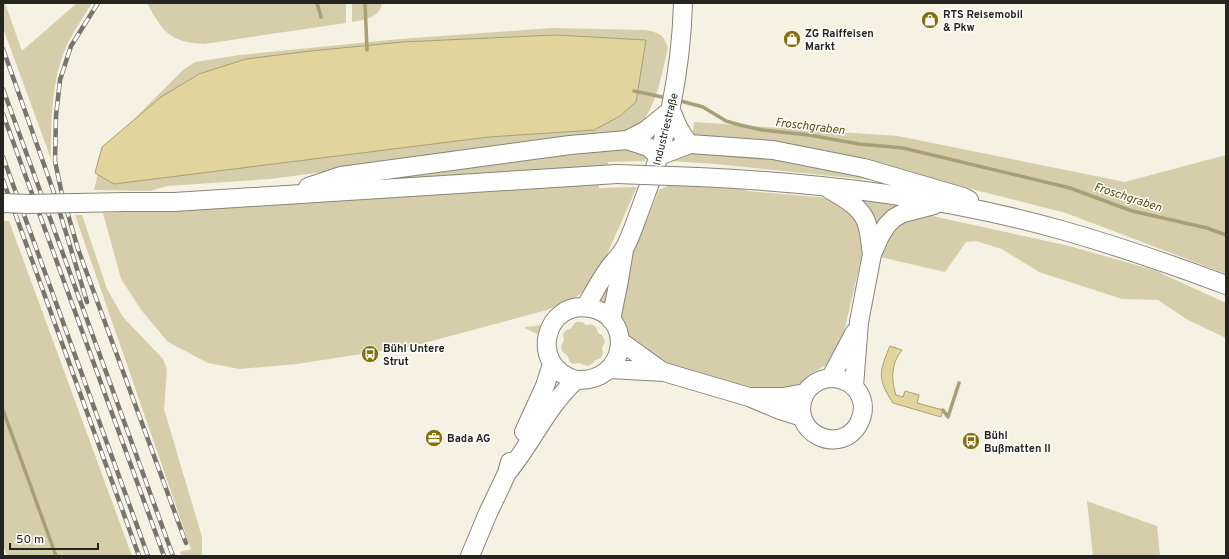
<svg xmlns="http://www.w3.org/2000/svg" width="1229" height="559" viewBox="0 0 1229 559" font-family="Overpass,sans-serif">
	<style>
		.green { fill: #d6cdab }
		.water { fill: #e1d49d; stroke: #a99f77 }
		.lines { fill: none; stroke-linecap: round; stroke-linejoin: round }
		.stream { stroke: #a99f77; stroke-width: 3.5 }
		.major-casing { stroke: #888578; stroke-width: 20 }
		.major { stroke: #fff; stroke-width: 18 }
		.rail-casing { stroke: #77756c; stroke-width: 4.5 }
		.rail { stroke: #fff; stroke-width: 3; stroke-dasharray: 9; stroke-linecap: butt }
		.major-bridge-casing { stroke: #888578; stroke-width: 20; stroke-linecap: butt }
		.major-bridge { stroke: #fff; stroke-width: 18 }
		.labels { text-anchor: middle; stroke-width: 3; stroke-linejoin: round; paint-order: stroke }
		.poi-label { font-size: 11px; font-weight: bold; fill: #25241e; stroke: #fff; text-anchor: start }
		.street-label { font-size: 11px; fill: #25241e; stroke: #fff }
		.water-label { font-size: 12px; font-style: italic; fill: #5a4c08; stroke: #fff }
	</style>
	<rect width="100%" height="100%" fill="#f5f2e3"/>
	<!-- green -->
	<path class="green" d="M 3,3 L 5,3 L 22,51 L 77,3 L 92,3 C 84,16 75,29 68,43 C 51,79 51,120 51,159 L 3,28 Z
		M 147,3 L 346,3 L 346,23 L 204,44 C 169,42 163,32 147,3 Z
		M 352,3 L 382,3 C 380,18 364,20 352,22 Z
		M 552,28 L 645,30 C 659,33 664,34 668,48 C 662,71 655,122 630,130 C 622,133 613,133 605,135 L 270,179 L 167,186 L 150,191 L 94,190 L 104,149 L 183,70 L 195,62 L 240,55 L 400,39 Z
		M 694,122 L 898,136 L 1125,182 L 1226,155 L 1226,274 L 1066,213 L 837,155 L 693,135 Z
		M 625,143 L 647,156 L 645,161 L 608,162 L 608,166 L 339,182 Z
		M 687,148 L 807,161 L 909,184 L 716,164 L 669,161 Z
		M 721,182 L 748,191 L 829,198 L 847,207 L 858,221 L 862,255 L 840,349 L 828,364 L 809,375 L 799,384 L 769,390 L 719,381 L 675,367 L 660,360 L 630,341 L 620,319 L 629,262 L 659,190 L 674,183 Z
		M 599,183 L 599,188 L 637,187 L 604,261 L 583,292 L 573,299 L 547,310 L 413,346 L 297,364 L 240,369 L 208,363 L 168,342 L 142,311 L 121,279 L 103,213 L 295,203 Z
		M 853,197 L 911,203 L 873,238 Z
		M 75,215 L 82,215 L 107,289 L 123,317 L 163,359 L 167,369 L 164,409 L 202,537 L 202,556 L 182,556 L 180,552 L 191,549 Z
		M 928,215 L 1069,246 L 1154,270 L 1226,303 L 1226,338 L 1186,319 L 1158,300 L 1122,299 L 1039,272 L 1002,249 L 976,241 L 966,242 L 945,272 L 880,257 C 885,240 892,225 909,218 C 914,215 922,215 928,215 Z
		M 3,221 L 9,221 L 132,556 L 7,556 L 3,545 Z
		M 612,275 L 609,307 L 597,302 Z
		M 576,322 L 582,322 L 586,325 C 593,323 597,326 598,333 L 602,335 L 605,341 L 602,348 C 604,354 602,360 595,360 C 591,367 587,367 580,363 L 573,364 L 570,362 L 567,355 C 561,352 559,347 564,341 L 563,335 L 565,331 L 571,328 Z
		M 543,325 L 539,335 L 525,328 L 526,327 Z
		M 1087,501 L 1157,526 L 1160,556 L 1093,556 Z"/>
	<!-- water -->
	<path class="water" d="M 556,35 L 646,40 L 636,102 L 620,116 L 594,130 L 489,137 L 114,184 L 95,173 L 102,147 L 161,97 L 199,74 L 246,59 L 311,51 L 402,42 Z
		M 890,346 L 902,350 C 891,364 891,379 896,395 L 903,397 L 905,391 L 919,395 L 917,403 L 943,410 L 941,417 L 893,403 C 877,379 879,372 890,346 Z"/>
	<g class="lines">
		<!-- stream -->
		<path class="stream" d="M 317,3 L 321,17
			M 365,3 L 367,50
			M 634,91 L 667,98
			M 677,100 L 703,107 L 726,121 L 740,125 L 762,130 L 809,135 L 859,144 L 903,148 L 1070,188 L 1132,211 L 1207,228 L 1226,235
			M 3,410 L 56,556
			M 943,410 L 948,417 L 959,383"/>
		<defs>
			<path id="major" d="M 671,110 C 676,123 680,134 690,144
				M 627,140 L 645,131 L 671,110
				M 659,156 L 690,144 L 773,150 L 864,168 L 963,197 L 969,200
				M 698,177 C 822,183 946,197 1065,231 C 1120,247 1173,265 1226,285
				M 308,187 L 341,176 L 570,145 L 627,140 L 648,147 L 659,156
				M 829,189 C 842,197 858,205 865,219 C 870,229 870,243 872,254
				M 126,202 L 174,202 L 617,174
				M 585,307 C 593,295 599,282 607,271 C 612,263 619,257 624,249 C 631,237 635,223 640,210 C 666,144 681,74 683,3
				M 611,320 L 619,280 L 624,250
				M 620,341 L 663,372
				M 610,369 L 664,372 L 749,397 L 780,410 L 802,417
				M 831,377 L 855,332
				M 854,386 L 859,322 L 872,254 L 880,236 L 887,225 L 894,218 L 903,213 L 934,205
				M 749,397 L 783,397 L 805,393 C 828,360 877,387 859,423 C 841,458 786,432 805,393
				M 524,432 L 545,386 L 552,364
				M 507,473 C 532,443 547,406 576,380 C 628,383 635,316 590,308 C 545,299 527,366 576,380
				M 470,556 L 488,513 L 507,473 L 510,462"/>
		</defs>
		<!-- major casing -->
		<use href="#major" class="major-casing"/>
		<!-- major -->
		<use href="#major" class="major"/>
		<defs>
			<path id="rail" d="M 98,3 L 71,46 L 60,80 L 56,116 L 55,161 L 61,190 L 78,249 L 186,543
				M 3,49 L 53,190 L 87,302
				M 3,89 L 173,556
				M 3,114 L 164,556
				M 3,157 L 148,556
				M 3,180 L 139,556"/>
		</defs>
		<!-- rail casing -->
		<use href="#rail" class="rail-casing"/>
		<!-- rail -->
		<use href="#rail" class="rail"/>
		<defs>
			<path id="major-bridge" d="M 617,174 L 698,177
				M 3,203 L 28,204 L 126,202"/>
		</defs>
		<!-- major-bridge casing -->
		<use href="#major-bridge" class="major-bridge-casing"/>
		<!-- major-bridge -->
		<use href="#major-bridge" class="major-bridge"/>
	</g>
	<!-- icons -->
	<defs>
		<symbol id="shop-disc" viewBox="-11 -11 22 22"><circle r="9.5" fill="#826e0b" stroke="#fff"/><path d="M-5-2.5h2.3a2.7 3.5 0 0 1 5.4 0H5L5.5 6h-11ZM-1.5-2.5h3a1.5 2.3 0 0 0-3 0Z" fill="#fff"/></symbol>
		<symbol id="bus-disc" viewBox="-11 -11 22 22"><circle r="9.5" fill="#826e0b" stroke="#fff"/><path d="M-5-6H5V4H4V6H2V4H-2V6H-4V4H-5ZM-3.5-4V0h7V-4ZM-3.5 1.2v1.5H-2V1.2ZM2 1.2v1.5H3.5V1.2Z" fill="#fff"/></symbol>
		<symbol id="office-disc" viewBox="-11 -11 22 22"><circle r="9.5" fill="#826e0b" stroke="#fff"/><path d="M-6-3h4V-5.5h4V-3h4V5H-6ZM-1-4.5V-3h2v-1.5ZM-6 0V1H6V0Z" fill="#fff"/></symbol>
	</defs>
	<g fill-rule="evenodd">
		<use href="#shop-disc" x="920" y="10" width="20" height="20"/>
		<use href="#shop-disc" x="782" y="29" width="20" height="20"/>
		<use href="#bus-disc" x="360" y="344" width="20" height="20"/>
		<use href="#office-disc" x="424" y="428" width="20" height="20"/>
		<use href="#bus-disc" x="961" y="431" width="20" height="20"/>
	</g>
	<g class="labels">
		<!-- poi labels -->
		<g class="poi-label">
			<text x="943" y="18">RTS Reisemobil<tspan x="943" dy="13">&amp; Pkw</tspan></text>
			<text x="805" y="37">ZG Raiffeisen<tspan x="805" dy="13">Markt</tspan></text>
			<text x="383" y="352">Bühl Untere<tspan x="383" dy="13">Strut</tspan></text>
			<text x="984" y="439">Bühl<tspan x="984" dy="13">Bußmatten II</tspan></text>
			<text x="447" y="442">Bada AG</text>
		</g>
		<!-- street labels -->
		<g class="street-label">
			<text transform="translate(665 129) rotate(-76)" y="4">Industriestraße</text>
		</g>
		<!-- water labels -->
		<g class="water-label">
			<text transform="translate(810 126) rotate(7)" y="4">Froschgraben</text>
			<text transform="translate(1128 197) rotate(18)" y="4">Froschgraben</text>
		</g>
	</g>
	<!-- border -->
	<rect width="1229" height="559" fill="none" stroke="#25241e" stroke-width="8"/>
	<!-- scale -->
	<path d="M10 543v6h88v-6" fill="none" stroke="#25241e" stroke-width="2"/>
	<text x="16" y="543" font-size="12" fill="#25241e" stroke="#ffffff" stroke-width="3" paint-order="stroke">50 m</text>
</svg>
